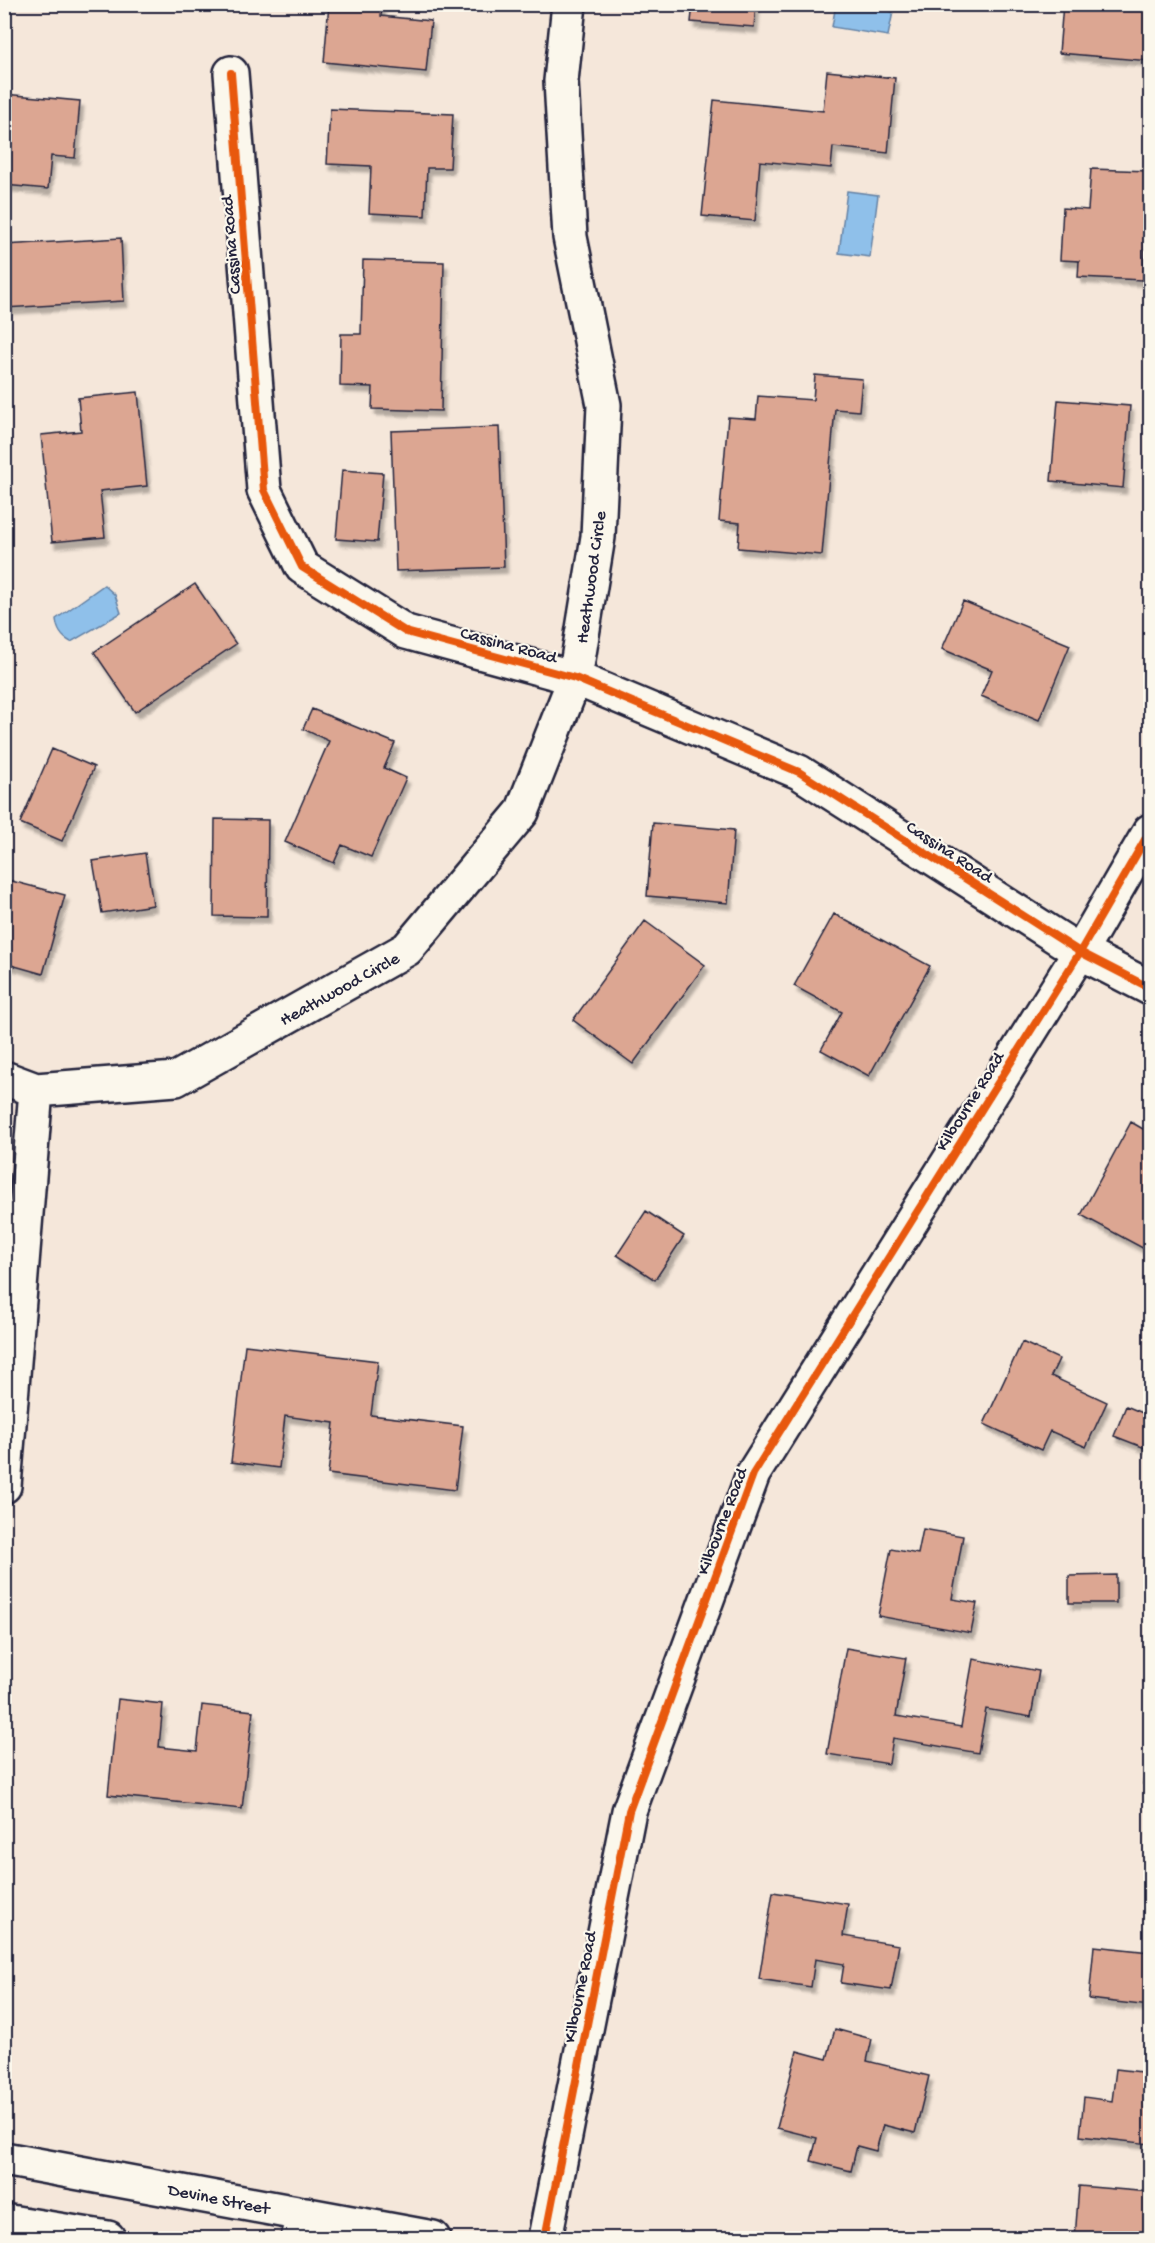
<svg xmlns="http://www.w3.org/2000/svg" width="1155" height="2243" viewBox="0 0 1155 2243" font-family="'Gochi Hand',sans-serif">
	<style>
		.water { fill: #8fc0ea; stroke: #6381a4; stroke-width: 1.5 }
		.building { fill: #dca692; stroke: #22223b; stroke-width: 1.5; filter: url(#shadow) }
		.lines { fill: none; stroke-linecap: round; stroke-linejoin: round }
		.minor-casing { stroke: #22223b; stroke-width: 38 }
		.major-casing { stroke: #22223b; stroke-width: 38 }
		.minor { stroke: #fbf7ec; stroke-width: 33 }
		.major { stroke: #fbf7ec; stroke-width: 33 }
		.cycleway-casing { stroke: #fbf7ec; stroke-width: 11 }
		.cycleway { stroke: #e8590c; stroke-width: 8 }
		.labels { text-anchor: middle; stroke-width: 4.5; stroke-linejoin: round; paint-order: stroke }
		.street-label { font-size: 18px; fill: #22223b; stroke: #fbf7ec }
	</style>
	<defs>
		<filter id="shadow"><feDropShadow dx="3.5" dy="6" stdDeviation="1.5" flood-color="#0004"/></filter>
	</defs>
	<rect width="100%" height="100%" fill="#f5e7da"/>
	<filter id="ink" filterUnits="userSpaceOnUse"><feTurbulence type="fractalNoise" baseFrequency=".0167" numOctaves="2"/><feDisplacementMap in="SourceGraphic" scale="12" xChannelSelector="R" yChannelSelector="G"/><feConvolveMatrix kernelMatrix="1 2 1 2 8 2 1 2 1" color-interpolation-filters="sRGB"/></filter>
	<g filter="url(#ink)">
		<!-- water -->
		<path class="water" d="M 836,4 L 893,12 L 888,36 L 832,27 Z
			M 847,191 L 878,195 L 870,257 L 839,253 Z
			M 104,585 L 115,595 L 121,613 L 71,642 C 61,637 57,630 56,619 Z"/>
		<!-- building -->
		<path class="building" d="M 329,4 L 382,4 L 381,16 L 431,21 L 426,72 L 324,62 Z
			M 693,4 L 756,4 L 754,27 L 691,22 Z
			M 1063,4 L 1150,4 L 1150,61 L 1059,53 Z
			M 827,71 L 895,78 L 888,153 L 833,147 L 831,168 L 760,161 L 755,221 L 702,216 L 714,100 L 823,111 Z
			M 4,94 L 80,101 L 75,158 L 51,156 L 48,189 L 4,185 Z
			M 330,109 L 453,114 L 450,168 L 427,168 L 425,216 L 369,213 L 371,166 L 327,164 Z
			M 1091,169 L 1149,171 L 1143,280 L 1078,277 L 1079,261 L 1060,260 L 1063,208 L 1088,210 Z
			M 121,238 L 124,301 L 4,308 L 4,245 Z
			M 363,260 L 444,262 L 441,411 L 372,409 L 373,387 L 340,386 L 341,334 L 361,334 Z
			M 815,375 L 862,379 L 859,411 L 835,409 L 822,555 L 738,548 L 740,523 L 719,521 L 728,417 L 756,419 L 758,396 L 813,400 Z
			M 138,392 L 147,486 L 100,491 L 105,537 L 52,542 L 41,435 L 81,431 L 78,398 Z
			M 1058,400 L 1130,406 L 1123,488 L 1051,481 Z
			M 499,427 L 504,567 L 396,571 L 391,431 Z
			M 342,470 L 383,473 L 377,542 L 336,539 Z
			M 195,584 L 236,644 L 135,712 L 94,652 Z
			M 963,601 L 1070,645 L 1039,720 L 981,696 L 992,670 L 942,649 Z
			M 312,709 L 395,743 L 384,768 L 406,778 L 371,857 L 342,845 L 334,863 L 285,842 L 329,741 L 303,729 Z
			M 52,749 L 94,767 L 62,841 L 20,823 Z
			M 215,819 L 268,820 L 267,917 L 214,916 Z
			M 653,823 L 734,830 L 728,903 L 647,896 Z
			M 145,853 L 153,905 L 102,913 L 93,861 Z
			M 4,879 L 65,895 L 43,974 L 4,963 Z
			M 834,914 L 930,966 L 869,1076 L 821,1050 L 842,1012 L 794,986 Z
			M 645,921 L 705,965 L 633,1064 L 573,1020 Z
			M 1131,1122 L 1150,1133 L 1150,1252 L 1081,1215 Z
			M 646,1211 L 684,1236 L 655,1280 L 617,1255 Z
			M 1022,1342 L 1059,1359 L 1051,1376 L 1107,1402 L 1086,1447 L 1050,1431 L 1041,1450 L 984,1424 Z
			M 245,1345 L 378,1361 L 371,1415 L 463,1426 L 455,1490 L 328,1474 L 334,1423 L 285,1416 L 279,1468 L 231,1462 Z
			M 1126,1406 L 1150,1416 L 1150,1450 L 1114,1436 Z
			M 923,1529 L 963,1536 L 952,1599 L 977,1603 L 971,1633 L 878,1616 L 891,1549 L 918,1554 Z
			M 1116,1575 L 1116,1603 L 1069,1603 L 1069,1576 Z
			M 846,1648 L 906,1658 L 896,1716 L 961,1727 L 973,1659 L 1039,1671 L 1031,1717 L 986,1709 L 978,1753 L 893,1738 L 889,1764 L 827,1754 Z
			M 118,1699 L 163,1704 L 159,1747 L 197,1751 L 202,1705 L 253,1711 L 242,1809 L 108,1795 Z
			M 1150,1738 L 1150,1785 L 1143,1784 Z
			M 773,1892 L 848,1904 L 843,1936 L 899,1945 L 891,1990 L 841,1983 L 844,1964 L 815,1959 L 811,1987 L 759,1979 Z
			M 1094,1946 L 1150,1952 L 1150,2006 L 1089,1999 Z
			M 835,2029 L 872,2039 L 867,2061 L 929,2076 L 915,2133 L 883,2125 L 876,2151 L 857,2146 L 851,2171 L 811,2161 L 817,2138 L 777,2128 L 797,2051 L 827,2059 Z
			M 1116,2069 L 1150,2073 L 1150,2144 L 1080,2136 L 1084,2097 L 1112,2101 Z
			M 1079,2186 L 1150,2192 L 1150,2238 L 1075,2238 Z"/>
		<g class="lines">
			<defs>
				<path id="minor" d="M 231,73 L 264,490 L 302,567 L 406,632 L 575,678 L 799,772 L 1080,952 L 1150,988
					M 4,1078 L 36,1090 L 176,1079 L 407,949 L 522,812 L 575,678 L 598,537 L 604,405 L 570,237 L 561,81 L 569,4
					M 4,1486 L 36,1090
					M 298,2238 L 306,2214
					M 545,2238 L 629,1811 L 753,1474 L 1080,952 L 1150,831"/>
				<path id="major" d="M 4,2159 L 433,2238
					M 4,2221 L 108,2238"/>
			</defs>
			<!-- minor casing -->
			<use href="#minor" class="minor-casing"/>
			<!-- major casing -->
			<use href="#major" class="major-casing"/>
			<!-- minor -->
			<use href="#minor" class="minor"/>
			<!-- major -->
			<use href="#major" class="major"/>
			<defs>
				<path id="cycleway" d="M 231,73 L 264,490 L 302,567 L 406,632 L 575,678 L 799,772 L 1080,952 L 1150,988
					M 545,2238 L 629,1811 L 753,1474 L 1080,952 L 1150,831"/>
			</defs>
			<!-- cycleway casing -->
			<use href="#cycleway" class="cycleway-casing"/>
			<!-- cycleway -->
			<use href="#cycleway" class="cycleway"/>
		</g>
	</g>
	<g class="labels">
		<!-- street labels -->
		<g class="street-label">
			<text transform="translate(230 245) rotate(-95)" y="6">Cassina Road</text>
			<text transform="translate(590 577) rotate(-82)" y="6">Heathwood Circle</text>
			<text transform="translate(509 644) rotate(15)" y="6">Cassina Road</text>
			<text transform="translate(950 851) rotate(33)" y="6">Cassina Road</text>
			<text transform="translate(339 988) rotate(-29)" y="6">Heathwood Circle</text>
			<text transform="translate(969 1101) rotate(-58)" y="6">Kilbourne Road</text>
			<text transform="translate(721 1521) rotate(-69)" y="6">Kilbourne Road</text>
			<text transform="translate(579 1987) rotate(-79)" y="6">Kilbourne Road</text>
			<text transform="translate(219 2198) rotate(11)" y="6">Devine Street</text>
		</g>
	</g>
	<!-- margin -->
	<rect width="1155" height="2243" fill="none" stroke="#fbf7ec" stroke-width="24"/>
	<rect x="12" y="12" width="1131" height="2219" fill="none" stroke="#22223b" stroke-width="2" filter="url(#ink)"/>
</svg>
